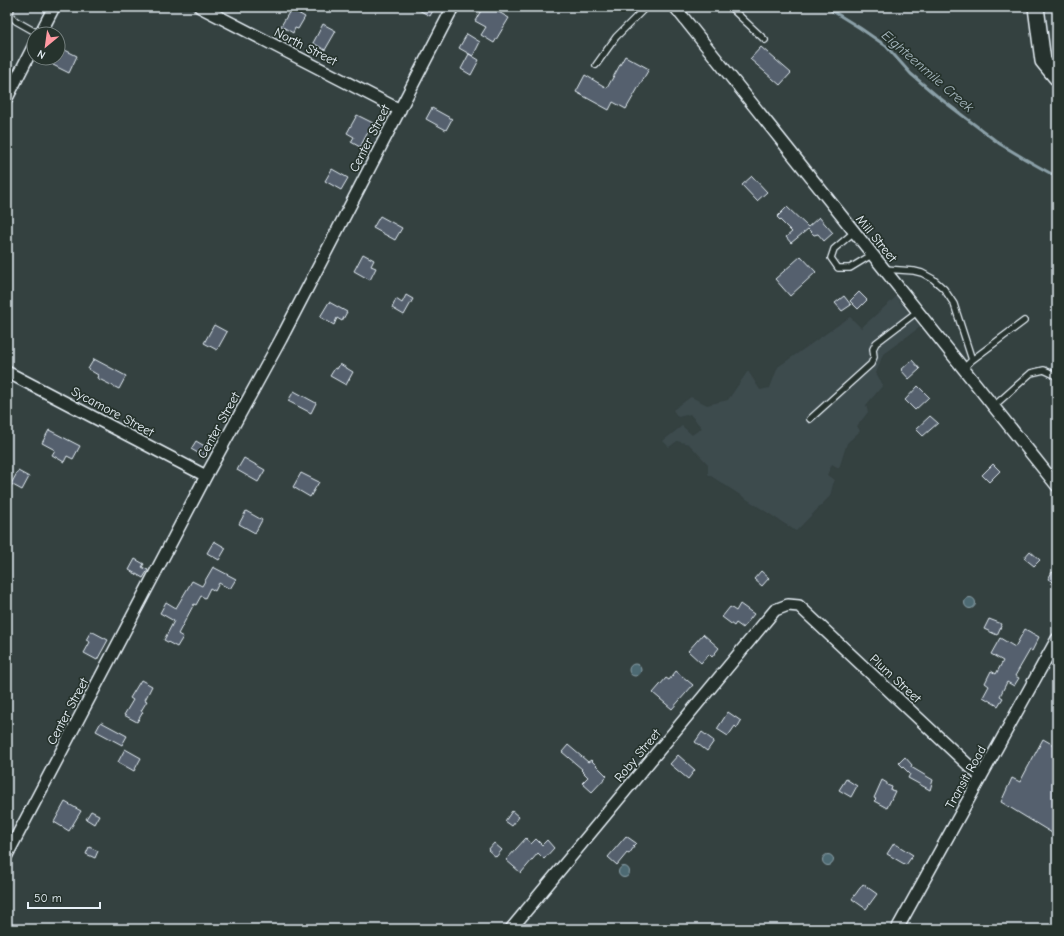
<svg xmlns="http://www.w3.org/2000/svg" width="1064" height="936" viewBox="0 0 1064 936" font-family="'Comic Neue',sans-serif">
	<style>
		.built { fill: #3e4b4e }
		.water { fill: #4d6a73; stroke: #8ba0a8 }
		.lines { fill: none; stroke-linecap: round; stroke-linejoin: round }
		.stream { stroke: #8ba0a8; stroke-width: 3 }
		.building { fill: #55616e; stroke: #e8f1f8 }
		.lane-casing { stroke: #e8f1f8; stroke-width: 8 }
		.street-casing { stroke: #e8f1f8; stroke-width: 14 }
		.secondary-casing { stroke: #e8f1f8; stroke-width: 18 }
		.lane { stroke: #26332d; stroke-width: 5.5 }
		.street { stroke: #26332d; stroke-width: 11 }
		.secondary { stroke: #26332d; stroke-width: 15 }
		.labels { text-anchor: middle; stroke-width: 3.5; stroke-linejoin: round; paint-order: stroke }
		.street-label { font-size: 13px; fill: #e8f1f8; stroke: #26332d }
		.water-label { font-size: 14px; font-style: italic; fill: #aabbc3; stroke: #26332d }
	</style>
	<rect width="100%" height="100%" fill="#344140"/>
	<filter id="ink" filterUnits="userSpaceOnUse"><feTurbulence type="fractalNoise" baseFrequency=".025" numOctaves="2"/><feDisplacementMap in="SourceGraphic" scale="8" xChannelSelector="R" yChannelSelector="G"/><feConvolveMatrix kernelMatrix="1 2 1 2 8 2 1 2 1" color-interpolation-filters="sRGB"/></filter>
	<g filter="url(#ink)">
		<!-- built -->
		<path class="built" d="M 896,297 L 920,327 L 883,354 L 876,373 L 883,385 L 866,405 L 868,412 L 857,426 L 860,431 L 847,443 L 839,468 L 832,464 L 827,475 L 834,480 L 830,496 L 796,531 L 708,474 L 708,464 L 689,444 L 677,441 L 669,447 L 663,441 L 682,426 L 692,435 L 702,428 L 690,414 L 678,417 L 673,410 L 691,397 L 707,405 L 728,400 L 748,371 L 760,390 L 770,388 L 778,367 L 850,317 L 861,328 Z"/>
		<!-- water -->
		<path class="water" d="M964.5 603a5.5 5.5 0 1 1 11 0a5.5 5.5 0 1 1-11 0Z
			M629 670a6 6 0 1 1 12 0a6 6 0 1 1-12 0Z
			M822.5 860a5.5 5.5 0 1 1 11 0a5.5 5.5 0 1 1-11 0Z
			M618.5 872a5.5 5.5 0 1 1 11 0a5.5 5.5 0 1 1-11 0Z"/>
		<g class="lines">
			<!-- stream -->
			<path class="stream" d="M 826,7 L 860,28 L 886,46 L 911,74 L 937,96 L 1000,144 L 1025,159 L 1057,177"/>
		</g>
		<!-- building -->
		<path class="building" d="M 413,7 L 435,7 L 430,16 Z
			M 483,7 L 490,7 L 509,18 L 494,43 L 481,35 L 486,27 L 475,21 Z
			M 291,9 L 305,17 L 298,29 L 295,28 L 293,33 L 281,26 Z
			M 323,24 L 336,31 L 325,50 L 313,43 Z
			M 467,34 L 480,42 L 473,56 L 459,48 Z
			M 761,47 L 791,73 L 780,85 L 750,59 Z
			M 61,48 L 77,56 L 69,73 L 53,65 L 56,58 L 58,58 L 58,54 Z
			M 469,54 L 479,60 L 471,75 L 461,69 Z
			M 625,56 L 649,69 L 626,109 L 613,102 L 609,110 L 576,92 L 585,75 L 607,88 Z
			M 432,108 L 452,119 L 446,130 L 426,119 Z
			M 357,115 L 373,123 L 360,147 L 351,142 L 354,137 L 347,133 Z
			M 332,169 L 348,178 L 341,190 L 325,181 Z
			M 752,176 L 767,192 L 757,201 L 742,185 Z
			M 787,207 L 808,227 L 819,217 L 833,233 L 824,241 L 818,234 L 814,235 L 808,229 L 791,243 L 786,237 L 792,232 L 777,217 Z
			M 380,216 L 402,228 L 395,240 L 373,228 Z
			M 363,254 L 374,260 L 371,266 L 376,268 L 370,280 L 354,271 Z
			M 801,256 L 816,272 L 790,296 L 775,279 Z
			M 859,292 L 867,300 L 858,309 L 850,301 Z
			M 406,295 L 413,299 L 404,315 L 392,308 L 396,299 L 402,303 Z
			M 844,296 L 851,305 L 842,311 L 835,303 Z
			M 329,302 L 347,312 L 342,321 L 337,318 L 334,325 L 320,317 Z
			M 214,325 L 227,332 L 217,350 L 204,343 Z
			M 94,359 L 126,376 L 119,389 L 97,378 L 98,375 L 88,369 Z
			M 912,360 L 920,369 L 909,379 L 901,370 Z
			M 340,364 L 353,372 L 346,385 L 330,376 L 335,368 L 337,369 Z
			M 918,386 L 929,397 L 915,410 L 905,400 Z
			M 294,391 L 316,403 L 311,413 L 288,401 Z
			M 930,416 L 938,423 L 923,436 L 916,429 Z
			M 49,430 L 80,446 L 73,459 L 67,456 L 64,462 L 52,455 L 55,450 L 42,443 Z
			M 196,441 L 208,448 L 203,456 L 191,449 Z
			M 244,458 L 265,470 L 258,482 L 237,470 Z
			M 993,464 L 1000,471 L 989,482 L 982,475 Z
			M 18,471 L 29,477 L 22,490 L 11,484 Z
			M 301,473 L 319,482 L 310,497 L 293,487 Z
			M 246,511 L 262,520 L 255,533 L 239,524 Z
			M 214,541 L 226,548 L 219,560 L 207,553 Z
			M 1030,551 L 1040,560 L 1034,566 L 1024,558 Z
			M 135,559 L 144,564 L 142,567 L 148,570 L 143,578 L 129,570 Z
			M 213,567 L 236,579 L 230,589 L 219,583 L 215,591 L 210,588 L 205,598 L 201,596 L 196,605 L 194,604 L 178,634 L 183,637 L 177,647 L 164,640 L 174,621 L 160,613 L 166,602 L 176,608 L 192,581 L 202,586 Z
			M 761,571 L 769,578 L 762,586 L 754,579 Z
			M 1052,572 L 1057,575 L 1057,584 L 1048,579 Z
			M 740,604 L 754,614 L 743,628 L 736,623 L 734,626 L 722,617 L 730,607 L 736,611 Z
			M 989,619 L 1002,624 L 997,635 L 984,629 Z
			M 1025,629 L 1039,637 L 1032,651 L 1030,650 L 1015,676 L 1019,678 L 1014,686 L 1007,682 L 1000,696 L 1003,698 L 998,706 L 983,697 L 989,686 L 985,683 L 991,671 L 996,674 L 1003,661 L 991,654 L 1000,638 L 1015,647 Z
			M 91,631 L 108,640 L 97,660 L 84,653 L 90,642 L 86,640 Z
			M 703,634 L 719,648 L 712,657 L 709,654 L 701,663 L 688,651 Z
			M 676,671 L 693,685 L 672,709 L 653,693 L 666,678 L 669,680 Z
			M 141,680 L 152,686 L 145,700 L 147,701 L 141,711 L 143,712 L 137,722 L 124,715 L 133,700 L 130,698 Z
			M 728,712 L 741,721 L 737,728 L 735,726 L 728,736 L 717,729 Z
			M 101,722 L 127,736 L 122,745 L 96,731 Z
			M 702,732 L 714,741 L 707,751 L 695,742 Z
			M 1043,739 L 1057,747 L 1057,836 L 1001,802 L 1012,778 L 1020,782 Z
			M 568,745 L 588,762 L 591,760 L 607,776 L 592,792 L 582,783 L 588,777 L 581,770 L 582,769 L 562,752 Z
			M 125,749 L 141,758 L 134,771 L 118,762 Z
			M 678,755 L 695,770 L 688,779 L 670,764 Z
			M 905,757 L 912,765 L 911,767 L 933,780 L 930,790 L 908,778 L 910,774 L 899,763 Z
			M 846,779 L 857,786 L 851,797 L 839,790 Z
			M 882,780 L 887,783 L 887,785 L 892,787 L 891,790 L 895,791 L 887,808 L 874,801 L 876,799 L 874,798 Z
			M 65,802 L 81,811 L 69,831 L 54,822 Z
			M 91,811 L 99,815 L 94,824 L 86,819 Z
			M 512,811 L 519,817 L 512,826 L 505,821 Z
			M 626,836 L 636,843 L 633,846 L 634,847 L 629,854 L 627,853 L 617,865 L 608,857 Z
			M 526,838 L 531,844 L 536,839 L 542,845 L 547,840 L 554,848 L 544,859 L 538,853 L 521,873 L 506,860 Z
			M 494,843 L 502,850 L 496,857 L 488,850 Z
			M 894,843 L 913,855 L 906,865 L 887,854 Z
			M 89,847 L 98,851 L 95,858 L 86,854 Z
			M 863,884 L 877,894 L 866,909 L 852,899 Z"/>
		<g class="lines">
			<defs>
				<path id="lane" d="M 11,7 L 10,15 L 16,21 L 39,34
					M 730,7 L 765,40
					M 596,65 L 616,37 L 646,7
					M 854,232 L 834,249 L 831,258 L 838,268 L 850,268 L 873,254
					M 885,269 L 914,271 L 922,273 L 933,279 L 944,289 L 954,304 L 972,360 L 964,368
					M 972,360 L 1024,321
					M 994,406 L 1031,373 L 1044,370 L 1057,376
					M 810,419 L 871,364 L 874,357 L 873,349 L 876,343 L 918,311"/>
				<path id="street" d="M 200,7 L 400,110
					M 675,7 L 1057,486
					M 40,34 L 54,7
					M 7,98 L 34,45
					M 7,372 L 206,476
					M 7,855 L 206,476 L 281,339 L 453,7
					M 511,929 L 775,610 L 788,605 L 799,606 L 981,777
					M 897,929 L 1057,639"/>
				<path id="secondary" d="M 1036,7 L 1043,61 L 1057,78"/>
			</defs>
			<!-- lane casing -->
			<use href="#lane" class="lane-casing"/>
			<!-- street casing -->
			<use href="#street" class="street-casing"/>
			<!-- secondary casing -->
			<use href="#secondary" class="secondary-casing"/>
			<!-- lane -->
			<use href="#lane" class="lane"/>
			<!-- street -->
			<use href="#street" class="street"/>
			<!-- secondary -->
			<use href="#secondary" class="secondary"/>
		</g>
	</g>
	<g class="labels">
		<!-- street labels -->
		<g class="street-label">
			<text transform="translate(306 46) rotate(27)" y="5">North Street</text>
			<text transform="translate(369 138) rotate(-63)" y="5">Center Street</text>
			<text transform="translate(877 238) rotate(51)" y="5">Mill Street</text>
			<text transform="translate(113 411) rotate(28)" y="5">Sycamore Street</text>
			<text transform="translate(218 425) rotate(-61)" y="5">Center Street</text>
			<text transform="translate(896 678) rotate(43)" y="5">Plum Street</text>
			<text transform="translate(67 711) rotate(-62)" y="5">Center Street</text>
			<text transform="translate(637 755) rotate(-50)" y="5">Roby Street</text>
			<text transform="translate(965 777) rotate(-61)" y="5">Transit Road</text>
		</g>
		<!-- water labels -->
		<g class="water-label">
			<text transform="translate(928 71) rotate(41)" y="5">Eighteenmile Creek</text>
		</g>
	</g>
	<!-- margin -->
	<rect width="1064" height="936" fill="none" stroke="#26332d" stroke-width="24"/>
	<rect x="12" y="12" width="1040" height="912" fill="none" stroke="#e8f1f8" stroke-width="1.5" filter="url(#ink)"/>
	<!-- north arrow -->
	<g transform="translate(46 46) rotate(209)"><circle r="19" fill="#26332d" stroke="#747f7e"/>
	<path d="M0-3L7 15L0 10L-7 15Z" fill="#ff9aa2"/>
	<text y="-6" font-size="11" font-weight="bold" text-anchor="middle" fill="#e8f1f8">N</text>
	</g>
	<!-- scale -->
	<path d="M28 902v6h72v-6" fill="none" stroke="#e8f1f8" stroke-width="2"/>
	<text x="34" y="902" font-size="12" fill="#e8f1f8" stroke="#26332d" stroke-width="3" paint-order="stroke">50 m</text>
</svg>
